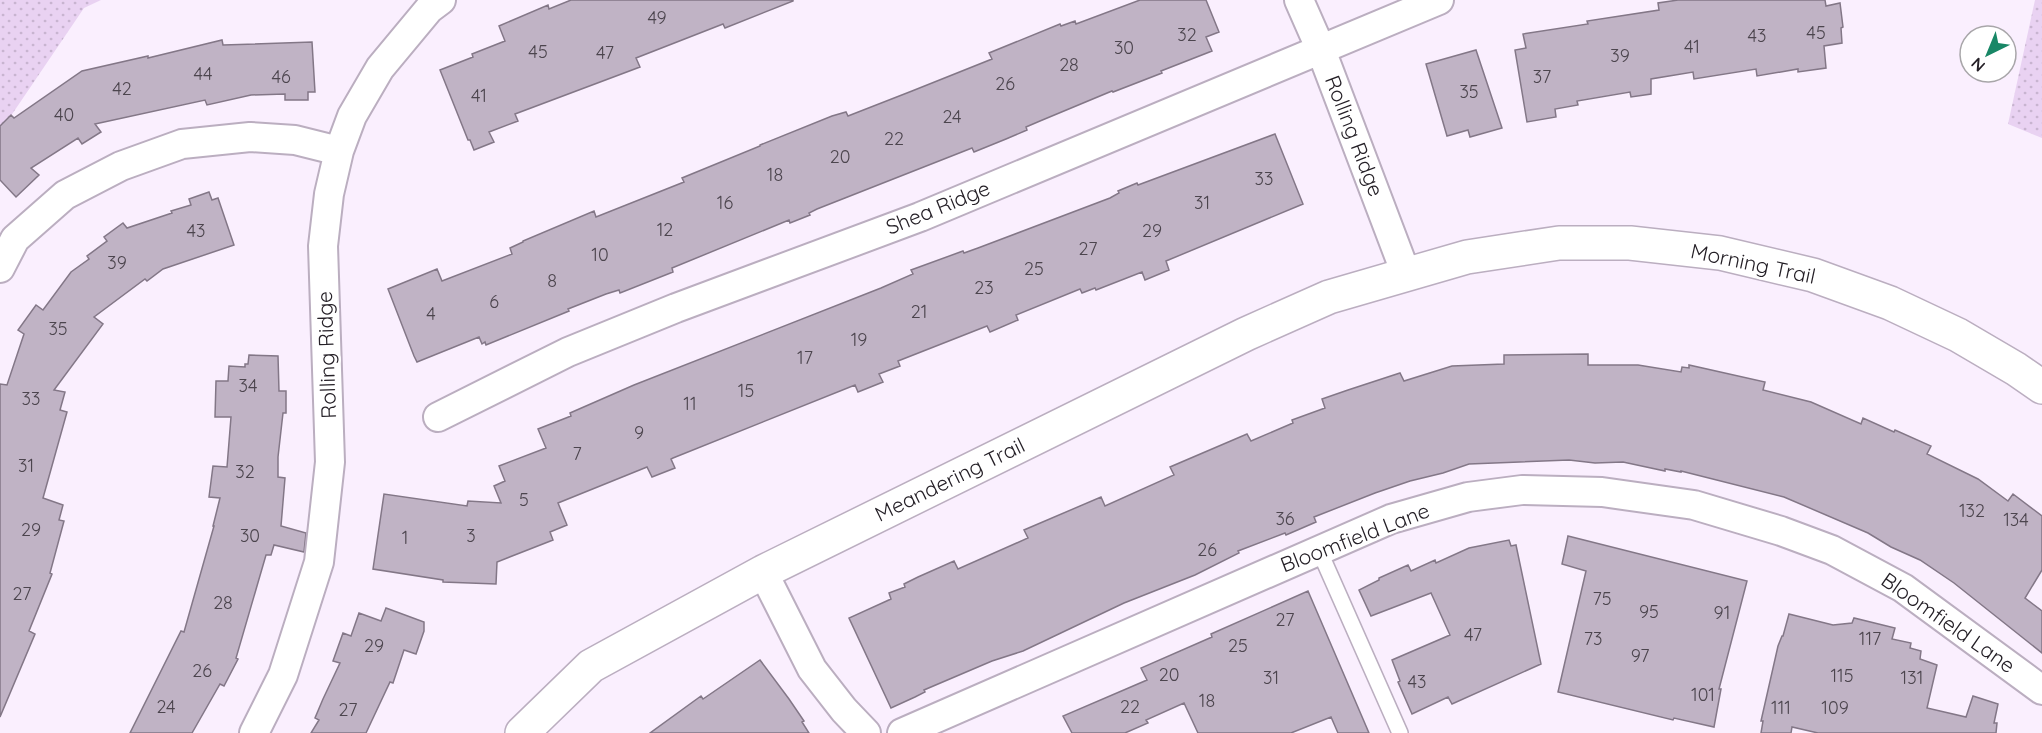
<svg xmlns="http://www.w3.org/2000/svg" width="2042" height="733" viewBox="0 0 2042 733" font-family="Quicksand,sans-serif">
	<style>
		.grass { fill: url(#grass-dots) }
		.building { fill: #c0b3c5; stroke: #837787; stroke-width: 1.5 }
		.lines { fill: none; stroke-linecap: round; stroke-linejoin: round }
		.service-casing { stroke: #bbaec0; stroke-width: 18 }
		.minor-casing { stroke: #bbaec0; stroke-width: 32 }
		.tertiary-casing { stroke: #bbaec0; stroke-width: 36 }
		.service { stroke: #fff; stroke-width: 15 }
		.minor { stroke: #fff; stroke-width: 28 }
		.tertiary { stroke: #fff; stroke-width: 33 }
		.labels { text-anchor: middle; stroke-width: 5; stroke-linejoin: round; paint-order: stroke }
		.number-label { font-size: 18px; fill: #4c454e }
		.street-label { font-size: 21px; fill: #252027; stroke: #fff }
	</style>
	<defs>
		<pattern id="grass-dots" width="8" height="8" patternUnits="userSpaceOnUse" patternTransform="scale(1.5)"><rect width="8" height="8" fill="#e9d2f2"/><path d="M2 2h.1M6 6h.1" fill="none" stroke="#c8b4d0" stroke-width="1.8" stroke-linecap="round"/></pattern>
	</defs>
	<rect width="100%" height="100%" fill="#faeffe"/>
	<!-- grass -->
	<path class="grass" d="M 0,0 L 101,0 L 84,8 L 0,132 Z
		M 2035,0 L 2042,0 L 2042,138 L 2008,124 Z"/>
	<!-- building -->
	<path class="building" d="M 571,0 L 793,0 L 793,1 L 725,28 L 723,24 L 636,58 L 640,67 L 515,114 L 518,121 L 489,132 L 494,142 L 474,150 L 470,140 L 468,140 L 440,70 L 473,57 L 472,54 L 505,41 L 499,26 L 548,5 L 549,9 Z
		M 1140,0 L 1206,0 L 1219,32 L 1206,37 L 1212,51 L 1161,71 L 1162,73 L 1113,92 L 1112,91 L 1040,121 L 1026,127 L 1027,130 L 1006,139 L 974,152 L 972,148 L 817,209 L 809,213 L 810,215 L 790,223 L 789,220 L 672,268 L 673,272 L 620,293 L 619,290 L 606,294 L 568,309 L 569,311 L 486,345 L 485,342 L 482,344 L 479,337 L 417,362 L 414,356 L 388,289 L 437,269 L 442,281 L 512,254 L 510,248 L 523,242 L 523,241 L 594,211 L 596,217 L 684,182 L 682,178 L 760,146 L 760,145 L 832,116 L 846,112 L 848,116 L 912,91 L 992,59 L 989,53 L 1060,24 L 1061,26 L 1075,21 L 1076,24 Z
		M 1678,0 L 1825,0 L 1826,6 L 1840,3 L 1843,27 L 1841,28 L 1842,43 L 1824,46 L 1826,68 L 1798,72 L 1798,69 L 1757,76 L 1756,69 L 1694,79 L 1693,72 L 1651,79 L 1651,94 L 1631,97 L 1630,92 L 1577,101 L 1578,105 L 1555,109 L 1556,117 L 1527,122 L 1515,50 L 1526,48 L 1523,34 L 1588,24 L 1587,21 L 1659,10 L 1658,3 Z
		M 222,40 L 223,45 L 312,42 L 315,92 L 308,92 L 308,100 L 285,100 L 285,94 L 251,95 L 207,105 L 205,100 L 95,124 L 101,132 L 82,144 L 78,138 L 31,168 L 39,175 L 16,197 L 0,180 L 0,126 L 11,115 L 14,118 L 82,71 L 148,56 L 148,58 Z
		M 1476,50 L 1502,128 L 1470,137 L 1468,130 L 1447,136 L 1426,64 Z
		M 1275,134 L 1303,204 L 1166,261 L 1169,270 L 1145,280 L 1142,272 L 1096,290 L 1095,288 L 1082,293 L 1080,289 L 1016,315 L 1018,320 L 990,332 L 987,326 L 898,361 L 900,366 L 879,374 L 883,382 L 858,392 L 855,385 L 673,458 L 671,459 L 675,468 L 652,477 L 647,467 L 558,503 L 567,525 L 550,532 L 553,540 L 497,562 L 496,584 L 443,582 L 443,580 L 373,569 L 384,494 L 467,506 L 468,501 L 501,503 L 494,486 L 505,481 L 499,466 L 546,448 L 538,429 L 571,416 L 570,413 L 634,385 L 881,288 L 913,274 L 911,270 L 963,251 L 964,253 L 978,248 L 1110,198 L 1119,193 L 1118,191 L 1137,183 L 1138,185 Z
		M 209,192 L 212,200 L 218,198 L 234,245 L 163,269 L 147,281 L 145,279 L 94,317 L 103,324 L 54,390 L 65,392 L 60,410 L 67,412 L 43,498 L 63,505 L 59,520 L 64,521 L 50,573 L 52,574 L 29,631 L 35,634 L 0,717 L 0,384 L 7,385 L 24,334 L 18,330 L 36,305 L 43,310 L 71,272 L 89,259 L 87,256 L 107,241 L 104,237 L 123,223 L 127,228 L 172,213 L 171,211 L 191,205 L 189,199 Z
		M 1588,354 L 1588,365 L 1638,365 L 1681,372 L 1682,367 L 1689,368 L 1689,365 L 1765,382 L 1763,390 L 1811,402 L 1861,424 L 1863,418 L 1894,432 L 1895,430 L 1931,446 L 1927,454 L 1978,479 L 2008,501 L 2013,494 L 2042,516 L 2042,570 L 2025,598 L 2042,611 L 2042,653 L 1954,583 L 1920,560 L 1891,547 L 1868,533 L 1784,497 L 1681,471 L 1681,472 L 1665,469 L 1665,471 L 1623,462 L 1595,463 L 1569,460 L 1469,464 L 1443,473 L 1410,481 L 1375,493 L 1314,517 L 1316,522 L 1286,535 L 1285,533 L 1238,551 L 1239,553 L 1195,575 L 1124,603 L 1023,651 L 992,661 L 924,690 L 925,692 L 915,697 L 891,708 L 849,618 L 891,599 L 889,593 L 905,587 L 904,584 L 918,577 L 954,561 L 958,569 L 1028,538 L 1024,530 L 1101,497 L 1105,506 L 1174,475 L 1170,467 L 1247,434 L 1251,441 L 1293,423 L 1292,420 L 1325,408 L 1322,399 L 1348,390 L 1400,373 L 1404,381 L 1452,366 L 1504,364 L 1504,355 Z
		M 249,355 L 278,356 L 279,391 L 286,391 L 286,413 L 283,413 L 278,457 L 278,477 L 285,478 L 281,526 L 306,533 L 304,552 L 274,545 L 271,555 L 266,555 L 236,658 L 238,659 L 224,686 L 220,684 L 192,733 L 130,733 L 181,631 L 184,632 L 214,526 L 213,526 L 220,498 L 209,497 L 213,466 L 227,467 L 231,417 L 215,417 L 216,381 L 228,381 L 229,366 L 245,367 L 245,364 L 248,364 Z
		M 1568,536 L 1747,581 L 1719,689 L 1721,689 L 1714,727 L 1674,718 L 1673,720 L 1558,692 L 1586,571 L 1562,564 Z
		M 1509,540 L 1511,546 L 1516,545 L 1541,664 L 1452,704 L 1448,697 L 1412,714 L 1398,682 L 1400,681 L 1392,660 L 1450,635 L 1431,593 L 1371,616 L 1359,590 L 1379,580 L 1379,578 L 1408,565 L 1411,571 L 1435,560 L 1436,563 L 1469,548 Z
		M 1308,591 L 1369,733 L 1338,733 L 1331,717 L 1291,733 L 1198,733 L 1184,703 L 1146,720 L 1148,723 L 1125,733 L 1072,733 L 1063,716 L 1147,680 L 1141,668 L 1212,637 L 1211,634 Z
		M 386,608 L 424,622 L 424,631 L 416,654 L 404,650 L 393,683 L 390,682 L 366,733 L 311,733 L 319,720 L 315,718 L 323,699 L 340,663 L 333,661 L 343,633 L 351,636 L 359,613 L 381,621 Z
		M 1789,614 L 1833,625 L 1852,623 L 1854,618 L 1895,628 L 1892,639 L 1911,643 L 1910,648 L 1921,651 L 1920,659 L 1937,665 L 1927,708 L 1966,717 L 1973,696 L 1998,704 L 1994,723 L 1997,723 L 1996,733 L 1818,733 L 1792,727 L 1791,733 L 1761,733 L 1763,721 L 1761,721 L 1778,646 L 1782,636 L 1783,636 Z
		M 760,660 L 789,699 L 804,721 L 802,722 L 809,733 L 650,733 L 701,696 L 703,699 Z"/>
	<g class="lines">
		<defs>
			<path id="service" d="M 1319,550 L 1400,733"/>
			<path id="minor" d="M 1299,0 L 1321,50 L 1406,274
				M 0,268 L 15,239 L 65,195 L 121,166 L 182,144 L 250,137 L 295,140 L 339,151
				M 438,417 L 568,352 L 676,308 L 920,217 L 1439,0
				M 763,572 L 812,669 L 844,710 L 866,733
				M 254,733 L 283,675 L 319,562 L 330,462 L 323,246 L 329,194 L 339,151 L 352,116 L 380,68 L 429,9 L 441,0
				M 902,733 L 1391,519 L 1468,497 L 1522,490 L 1602,492 L 1694,505 L 1781,531 L 1832,550 L 1903,588 L 2042,690"/>
			<path id="tertiary" d="M 522,733 L 591,666 L 763,572 L 1246,334 L 1329,297 L 1467,257 L 1559,243 L 1630,243 L 1720,253 L 1813,275 L 1890,303 L 1958,335 L 2016,369 L 2042,387"/>
		</defs>
		<!-- service casing -->
		<use href="#service" class="service-casing"/>
		<!-- minor casing -->
		<use href="#minor" class="minor-casing"/>
		<!-- tertiary casing -->
		<use href="#tertiary" class="tertiary-casing"/>
		<!-- service -->
		<use href="#service" class="service"/>
		<!-- minor -->
		<use href="#minor" class="minor"/>
		<!-- tertiary -->
		<use href="#tertiary" class="tertiary"/>
	</g>
	<g class="labels">
		<!-- number labels -->
		<g class="number-label">
			<text x="657" y="24">49</text>
			<text x="1816" y="39">45</text>
			<text x="1187" y="41">32</text>
			<text x="1757" y="42">43</text>
			<text x="1692" y="53">41</text>
			<text x="1124" y="54">30</text>
			<text x="538" y="58">45</text>
			<text x="605" y="59">47</text>
			<text x="1620" y="62">39</text>
			<text x="1069" y="71">28</text>
			<text x="203" y="80">44</text>
			<text x="281" y="83">46</text>
			<text x="1542" y="83">37</text>
			<text x="1005" y="90">26</text>
			<text x="122" y="95">42</text>
			<text x="1469" y="98">35</text>
			<text x="479" y="102">41</text>
			<text x="64" y="121">40</text>
			<text x="952" y="123">24</text>
			<text x="894" y="145">22</text>
			<text x="840" y="163">20</text>
			<text x="775" y="181">18</text>
			<text x="1264" y="185">33</text>
			<text x="725" y="209">16</text>
			<text x="1202" y="209">31</text>
			<text x="665" y="236">12</text>
			<text x="196" y="237">43</text>
			<text x="1152" y="237">29</text>
			<text x="1088" y="255">27</text>
			<text x="600" y="261">10</text>
			<text x="117" y="269">39</text>
			<text x="1034" y="275">25</text>
			<text x="552" y="287">8</text>
			<text x="984" y="294">23</text>
			<text x="494" y="308">6</text>
			<text x="919" y="318">21</text>
			<text x="431" y="320">4</text>
			<text x="58" y="335">35</text>
			<text x="859" y="346">19</text>
			<text x="805" y="364">17</text>
			<text x="248" y="392">34</text>
			<text x="746" y="397">15</text>
			<text x="31" y="405">33</text>
			<text x="690" y="410">11</text>
			<text x="639" y="439">9</text>
			<text x="577" y="460">7</text>
			<text x="26" y="472">31</text>
			<text x="245" y="478">32</text>
			<text x="524" y="506">5</text>
			<text x="1972" y="517">132</text>
			<text x="1285" y="525">36</text>
			<text x="2016" y="526">134</text>
			<text x="31" y="536">29</text>
			<text x="250" y="542">30</text>
			<text x="471" y="542">3</text>
			<text x="405" y="544">1</text>
			<text x="1207" y="556">26</text>
			<text x="22" y="600">27</text>
			<text x="1602" y="605">75</text>
			<text x="223" y="609">28</text>
			<text x="1649" y="618">95</text>
			<text x="1722" y="619">91</text>
			<text x="1285" y="626">27</text>
			<text x="1473" y="641">47</text>
			<text x="1593" y="645">73</text>
			<text x="1870" y="645">117</text>
			<text x="374" y="652">29</text>
			<text x="1238" y="652">25</text>
			<text x="1640" y="662">97</text>
			<text x="202" y="677">26</text>
			<text x="1169" y="681">20</text>
			<text x="1842" y="682">115</text>
			<text x="1271" y="684">31</text>
			<text x="1912" y="684">131</text>
			<text x="1417" y="688">43</text>
			<text x="1703" y="701">101</text>
			<text x="1207" y="707">18</text>
			<text x="166" y="713">24</text>
			<text x="1130" y="713">22</text>
			<text x="1781" y="714">111</text>
			<text x="1835" y="714">109</text>
			<text x="348" y="716">27</text>
		</g>
		<!-- street labels -->
		<g class="street-label">
			<text transform="translate(1354 136) rotate(69)" y="7">Rolling Ridge</text>
			<text transform="translate(938 208) rotate(-22)" y="7">Shea Ridge</text>
			<text transform="translate(1753 264) rotate(12)" y="7">Morning Trail</text>
			<text transform="translate(327 355) rotate(-92)" y="7">Rolling Ridge</text>
			<text transform="translate(950 480) rotate(-26)" y="7">Meandering Trail</text>
			<text transform="translate(1355 538) rotate(-21)" y="7">Bloomfield Lane</text>
			<text transform="translate(1948 623) rotate(35)" y="7">Bloomfield Lane</text>
		</g>
	</g>
	<!-- north arrow -->
	<g transform="translate(1988 54) rotate(223)"><circle r="28" fill="#ffffff" stroke="#a8a6a9" stroke-width="1.5"/>
	<path d="M0-4.5L10 22L0 15L-10 22Z" fill="#188766"/>
	<text y="-9" font-size="16" font-weight="bold" text-anchor="middle" fill="#252027">N</text>
	</g>
</svg>
